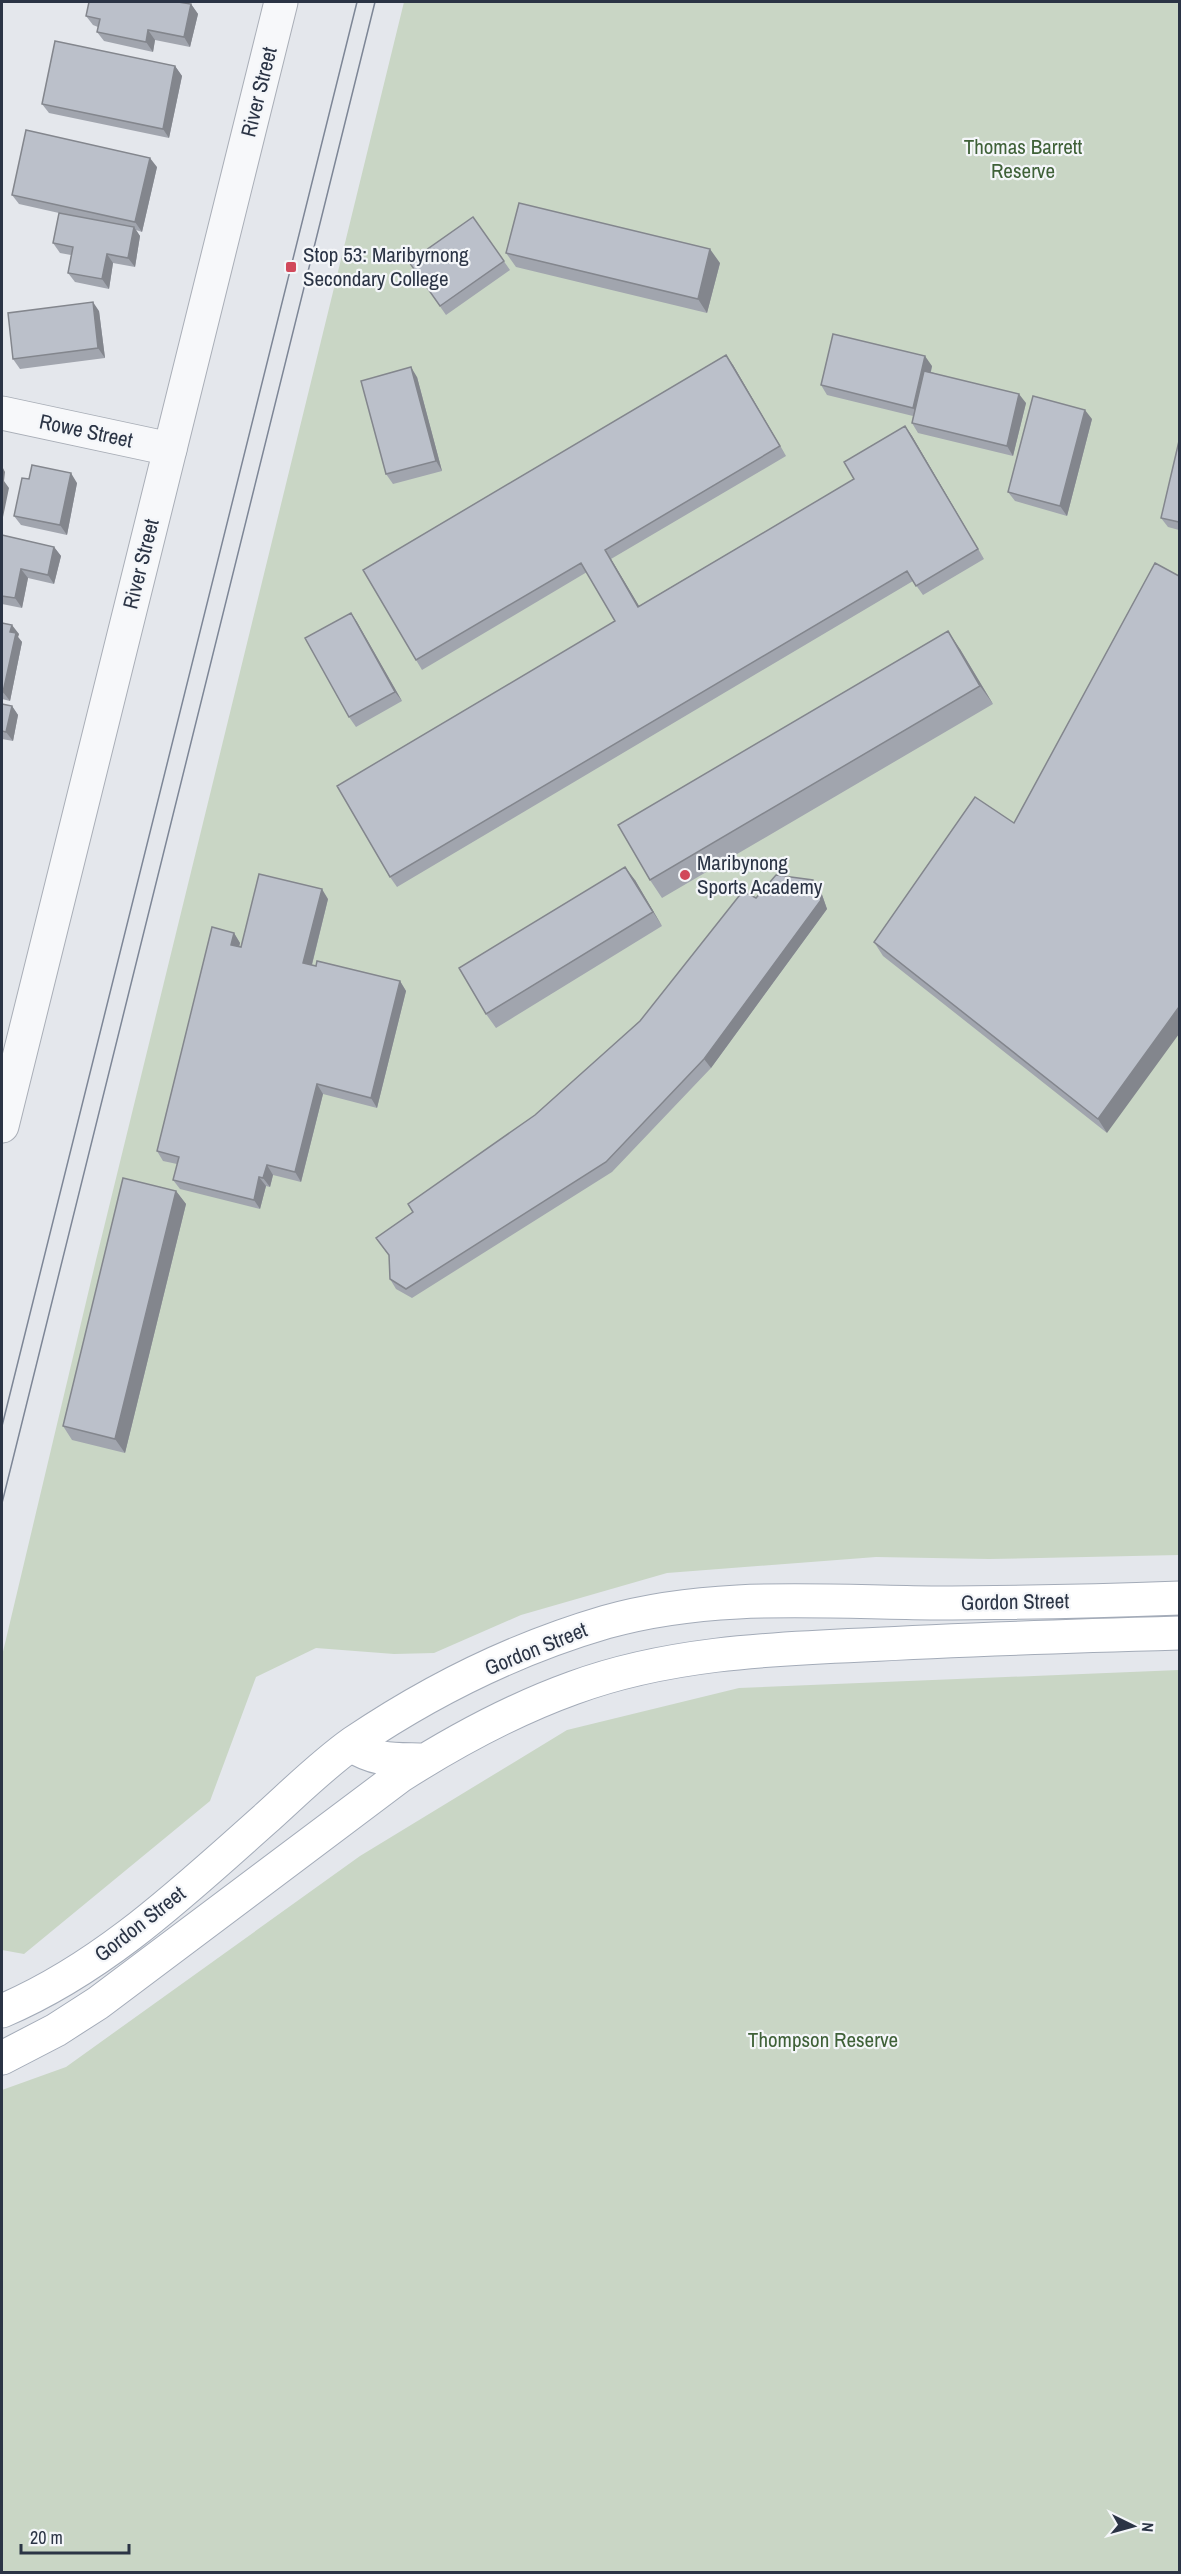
<svg xmlns="http://www.w3.org/2000/svg" width="1181" height="2574" viewBox="0 0 1181 2574" font-family="'Archivo Narrow',sans-serif">
	<style>
		.green { fill: #c9d6c5 }
		.lines { fill: none; stroke-linecap: round; stroke-linejoin: round }
		.minor-casing { stroke: #a9aeb7; stroke-width: 35 }
		.tertiary-casing { stroke: #a9aeb7; stroke-width: 35 }
		.primary-casing { stroke: #a3abb8; stroke-width: 35 }
		.minor { stroke: #f7f8fa; stroke-width: 33 }
		.tertiary { stroke: #f7f8fa; stroke-width: 33 }
		.primary { stroke: #fff; stroke-width: 33 }
		.tram { stroke: #7d8696; stroke-width: 1.5 }
		.wall { fill: #a1a5ae }
		.shaded-wall { fill: #83868d }
		.building { fill: #bbc0ca; stroke: #83868d; stroke-width: 1.5 }
		.poi-dot { fill: #d1495b; stroke: #f4f6f9; stroke-width: 2 }
		.labels { text-anchor: middle; stroke-width: 4.5; stroke-linejoin: round; paint-order: stroke }
		.street-label { font-size: 21px; fill: #2b3445; stroke: #f4f6f9 }
		.park-label { font-size: 21px; fill: #3f6138; stroke: #f4f6f9 }
		.poi-label { font-size: 21px; fill: #2b3445; stroke: #f4f6f9; text-anchor: start }
	</style>
	<rect width="100%" height="100%" fill="#e4e7ec"/>
	<!-- green -->
	<path class="green" d="M 404,2 L 1179,2 L 1179,1555 L 989,1559 L 876,1557 L 667,1573 L 521,1615 L 434,1653 L 394,1654 L 316,1648 L 256,1677 L 210,1801 L 24,1954 L 2,1950 L 2,1656 L 96,1260 Z
		M 1179,1670 L 1179,2572 L 2,2572 L 2,2090 L 66,2067 L 360,1856 L 567,1730 L 739,1688 Z"/>
	<g class="lines">
		<defs>
			<path id="minor" d="M 2,413 L 170,449"/>
			<path id="tertiary" d="M 2,1126 L 281,2"/>
			<path id="primary" d="M 351,1745 C 377,1762 396,1759 425,1760
				M 2,2011 C 103,1968 183,1892 264,1820 C 293,1794 322,1765 353,1743 C 430,1691 517,1648 606,1622 C 712,1592 823,1602 931,1603 C 1014,1603 1097,1601 1180,1598
				M 2,2058 L 56,2030 L 98,2003 L 400,1776 C 455,1741 512,1710 573,1688 C 665,1654 766,1649 863,1645 C 968,1639 1074,1636 1180,1633"/>
		</defs>
		<!-- minor casing -->
		<use href="#minor" class="minor-casing"/>
		<!-- tertiary casing -->
		<use href="#tertiary" class="tertiary-casing"/>
		<!-- primary casing -->
		<use href="#primary" class="primary-casing"/>
		<!-- minor -->
		<use href="#minor" class="minor"/>
		<!-- tertiary -->
		<use href="#tertiary" class="tertiary"/>
		<!-- primary -->
		<use href="#primary" class="primary"/>
		<!-- tram -->
		<path class="tram" d="M 2,1426 L 357,2
			M 2,1503 L 375,2"/>
	</g>
	<!-- wall -->
	<path class="wall" d="M 191,4 L 198,14 L 190,47 L 155,40 L 153,52 L 104,41 L 97,32 L 98,27 L 93,25 L 86,16 Z
		M 175,66 L 182,76 L 169,138 L 49,113 L 42,104 Z
		M 157,167 L 142,232 L 136,230 L 140,236 L 135,267 L 113,263 L 109,289 L 75,282 L 68,273 L 71,255 L 60,253 L 53,243 L 59,213 L 19,204 L 12,195 Z
		M 473,217 L 510,270 L 446,315 L 409,262 Z
		M 506,253 L 720,263 L 707,313 L 516,267 Z
		M 99,311 L 105,358 L 20,369 L 13,359 Z
		M 733,365 L 786,456 L 611,559 L 639,606 L 854,479 L 905,426 L 912,436 L 984,559 L 923,595 L 913,581 L 397,887 L 390,877 L 615,621 L 587,572 L 422,670 L 416,660 Z
		M 932,366 L 931,372 L 1026,403 L 1013,456 L 918,433 L 912,423 L 913,416 L 827,395 L 821,385 Z
		M 417,377 L 442,471 L 393,484 L 386,474 Z
		M 1092,419 L 1067,516 L 1015,501 L 1008,492 Z
		M 1179,441 L 1179,530 L 1168,527 L 1161,518 Z
		M 29,479 L 77,483 L 67,535 L 21,525 L 14,516 Z
		M 2,535 L 54,547 L 61,556 L 54,584 L 28,578 L 22,608 L 2,604 Z
		M 351,613 L 357,622 L 402,701 L 356,727 L 349,717 Z
		M 2,623 L 19,634 L 18,637 L 22,642 L 10,701 L 2,699 Z
		M 960,649 L 993,704 L 662,898 L 650,880 Z
		M 2,704 L 12,706 L 18,715 L 13,741 L 2,739 Z
		M 1014,823 L 1107,1133 L 883,956 L 874,942 Z
		M 635,880 L 662,926 L 496,1028 L 486,1014 Z
		M 820,889 L 827,909 L 711,1068 L 612,1172 L 412,1298 L 396,1289 L 390,1279 L 389,1256 L 376,1238 L 413,1212 L 535,1115 L 640,1021 L 756,898 Z
		M 328,899 L 312,965 L 400,981 L 406,991 L 377,1108 L 323,1094 L 301,1182 L 273,1175 L 270,1187 L 266,1186 L 260,1209 L 180,1189 L 173,1180 L 177,1164 L 163,1161 L 157,1151 L 234,933 L 240,943 L 239,947 L 241,947 Z
		M 176,1191 L 186,1204 L 125,1453 L 72,1440 L 63,1426 Z"/>
	<!-- shaded-wall -->
	<path class="shaded-wall" d="M 191,4 L 198,14 L 190,47 L 184,37 Z
		M 148,30 L 155,40 L 153,52 L 146,42 Z
		M 175,66 L 182,76 L 169,138 L 163,129 Z
		M 150,158 L 157,167 L 142,232 L 135,222 Z
		M 134,227 L 140,236 L 135,267 L 128,258 Z
		M 710,249 L 720,263 L 707,313 L 698,299 Z
		M 107,254 L 113,263 L 109,289 L 102,279 Z
		M 93,302 L 99,311 L 105,358 L 98,348 Z
		M 726,355 L 733,365 L 786,456 L 780,446 Z
		M 925,356 L 932,366 L 920,417 L 913,408 Z
		M 411,367 L 417,377 L 442,471 L 436,461 Z
		M 1019,394 L 1026,403 L 1013,456 L 1007,446 Z
		M 1085,410 L 1092,419 L 1067,516 L 1060,506 Z
		M 905,426 L 912,436 L 984,559 L 978,549 Z
		M 2,466 L 5,472 L 4,481 L 9,488 L 2,522 Z
		M 71,473 L 77,483 L 67,535 L 60,525 Z
		M 54,547 L 61,556 L 54,584 L 48,575 Z
		M 605,550 L 611,559 L 645,616 L 638,607 Z
		M 21,569 L 28,578 L 22,608 L 15,598 Z
		M 351,613 L 357,622 L 402,701 L 395,692 Z
		M 12,625 L 19,634 L 18,637 L 22,642 L 10,701 L 3,692 L 10,632 Z
		M 948,631 L 960,649 L 993,704 L 980,686 Z
		M 12,706 L 18,715 L 13,741 L 6,732 Z
		M 625,867 L 635,880 L 662,926 L 653,912 Z
		M 813,880 L 820,889 L 827,909 L 711,1068 L 704,1059 Z
		M 322,889 L 328,899 L 310,972 L 303,963 Z
		M 234,933 L 240,943 L 237,954 L 231,945 Z
		M 400,981 L 406,991 L 377,1108 L 371,1098 Z
		M 1179,1007 L 1179,1034 L 1107,1133 L 1098,1119 Z
		M 317,1084 L 323,1094 L 301,1182 L 295,1172 Z
		M 267,1165 L 273,1175 L 270,1187 L 263,1178 Z
		M 259,1177 L 266,1186 L 260,1209 L 254,1200 Z
		M 176,1191 L 186,1204 L 125,1453 L 115,1439 Z"/>
	<!-- building -->
	<path class="building" d="M 89,2 L 178,2 L 191,4 L 184,37 L 148,30 L 146,42 L 97,32 L 100,19 L 86,16 Z
		M 55,41 L 175,66 L 163,129 L 42,104 Z
		M 26,130 L 150,158 L 135,222 L 12,195 Z
		M 519,203 L 710,249 L 698,299 L 506,253 Z
		M 59,213 L 134,227 L 128,258 L 107,254 L 102,279 L 68,273 L 73,247 L 53,243 Z
		M 473,217 L 504,261 L 440,306 L 409,262 Z
		M 93,302 L 98,348 L 13,359 L 8,313 Z
		M 833,334 L 925,356 L 913,408 L 821,385 Z
		M 726,355 L 780,446 L 605,550 L 638,607 L 854,479 L 844,462 L 905,426 L 978,549 L 916,586 L 907,571 L 390,877 L 337,786 L 615,621 L 581,563 L 416,660 L 363,570 Z
		M 411,367 L 436,461 L 386,474 L 361,381 Z
		M 924,371 L 1019,394 L 1007,446 L 912,423 Z
		M 1033,396 L 1085,410 L 1060,506 L 1008,492 Z
		M 1179,441 L 1179,522 L 1161,518 Z
		M 32,465 L 71,473 L 60,525 L 14,516 L 22,478 L 29,479 Z
		M 2,535 L 54,547 L 48,575 L 21,569 L 15,598 L 2,596 Z
		M 1155,563 L 1179,576 L 1179,1007 L 1098,1119 L 874,942 L 975,797 L 1014,823 Z
		M 351,613 L 395,692 L 349,717 L 305,638 Z
		M 2,623 L 12,625 L 10,632 L 16,633 L 3,692 L 2,691 Z
		M 948,631 L 980,686 L 650,880 L 618,825 Z
		M 2,704 L 12,706 L 6,732 L 2,731 Z
		M 625,867 L 653,912 L 486,1014 L 459,968 Z
		M 259,874 L 322,889 L 303,963 L 316,966 L 317,961 L 400,981 L 371,1098 L 317,1084 L 295,1172 L 267,1165 L 263,1178 L 259,1177 L 254,1200 L 173,1180 L 179,1157 L 157,1151 L 212,927 L 234,933 L 231,945 L 241,947 Z
		M 776,875 L 813,880 L 821,900 L 704,1059 L 606,1162 L 406,1289 L 390,1279 L 389,1255 L 376,1238 L 413,1212 L 408,1204 L 535,1115 L 640,1021 L 743,891 L 756,898 Z
		M 123,1178 L 176,1191 L 115,1439 L 63,1426 Z"/>
	<!-- markers -->
	<g class="poi-dot">
		<rect x="285" y="261" width="12" height="12" rx="3"/>
		<circle cx="685" cy="875" r="6"/>
	</g>
	<g class="labels">
		<!-- street labels -->
		<g class="street-label">
			<text transform="translate(259 92) rotate(-76)" y="7">River Street</text>
			<text transform="translate(86 431) rotate(12)" y="7">Rowe Street</text>
			<text transform="translate(141 564) rotate(-76)" y="7">River Street</text>
			<text transform="translate(1015 1602) rotate(-1)" y="7">Gordon Street</text>
			<text transform="translate(536 1649) rotate(-22)" y="7">Gordon Street</text>
			<text transform="translate(140 1924) rotate(-38)" y="7">Gordon Street</text>
		</g>
		<!-- park labels -->
		<g class="park-label">
			<text x="1023" y="154">Thomas Barrett<tspan x="1023" dy="24">Reserve</tspan></text>
			<text x="823" y="2047">Thompson Reserve</text>
		</g>
		<!-- poi labels -->
		<g class="poi-label">
			<text x="303" y="262">Stop 53: Maribyrnong<tspan x="303" dy="24">Secondary College</tspan></text>
			<text x="697" y="870">Maribynong<tspan x="697" dy="24">Sports Academy</tspan></text>
		</g>
	</g>
	<!-- border -->
	<rect width="1181" height="2574" fill="none" stroke="#2b3445" stroke-width="6"/>
	<!-- north arrow -->
	<g transform="translate(1133 2526) rotate(95)" stroke="#f4f6f9" stroke-width="4.5" paint-order="stroke">
	<path d="M0-4.5L10 22L0 15L-10 22Z" fill="#2b3445"/>
	<text y="-9" font-size="16" font-weight="bold" text-anchor="middle" fill="#2b3445">N</text>
	</g>
	<!-- scale -->
	<path d="M21 2544v9h108v-9" fill="none" stroke="#2b3445" stroke-width="3"/>
	<text x="30" y="2544" font-size="18" fill="#2b3445" stroke="#f4f6f9" stroke-width="4.5" paint-order="stroke">20 m</text>
</svg>
